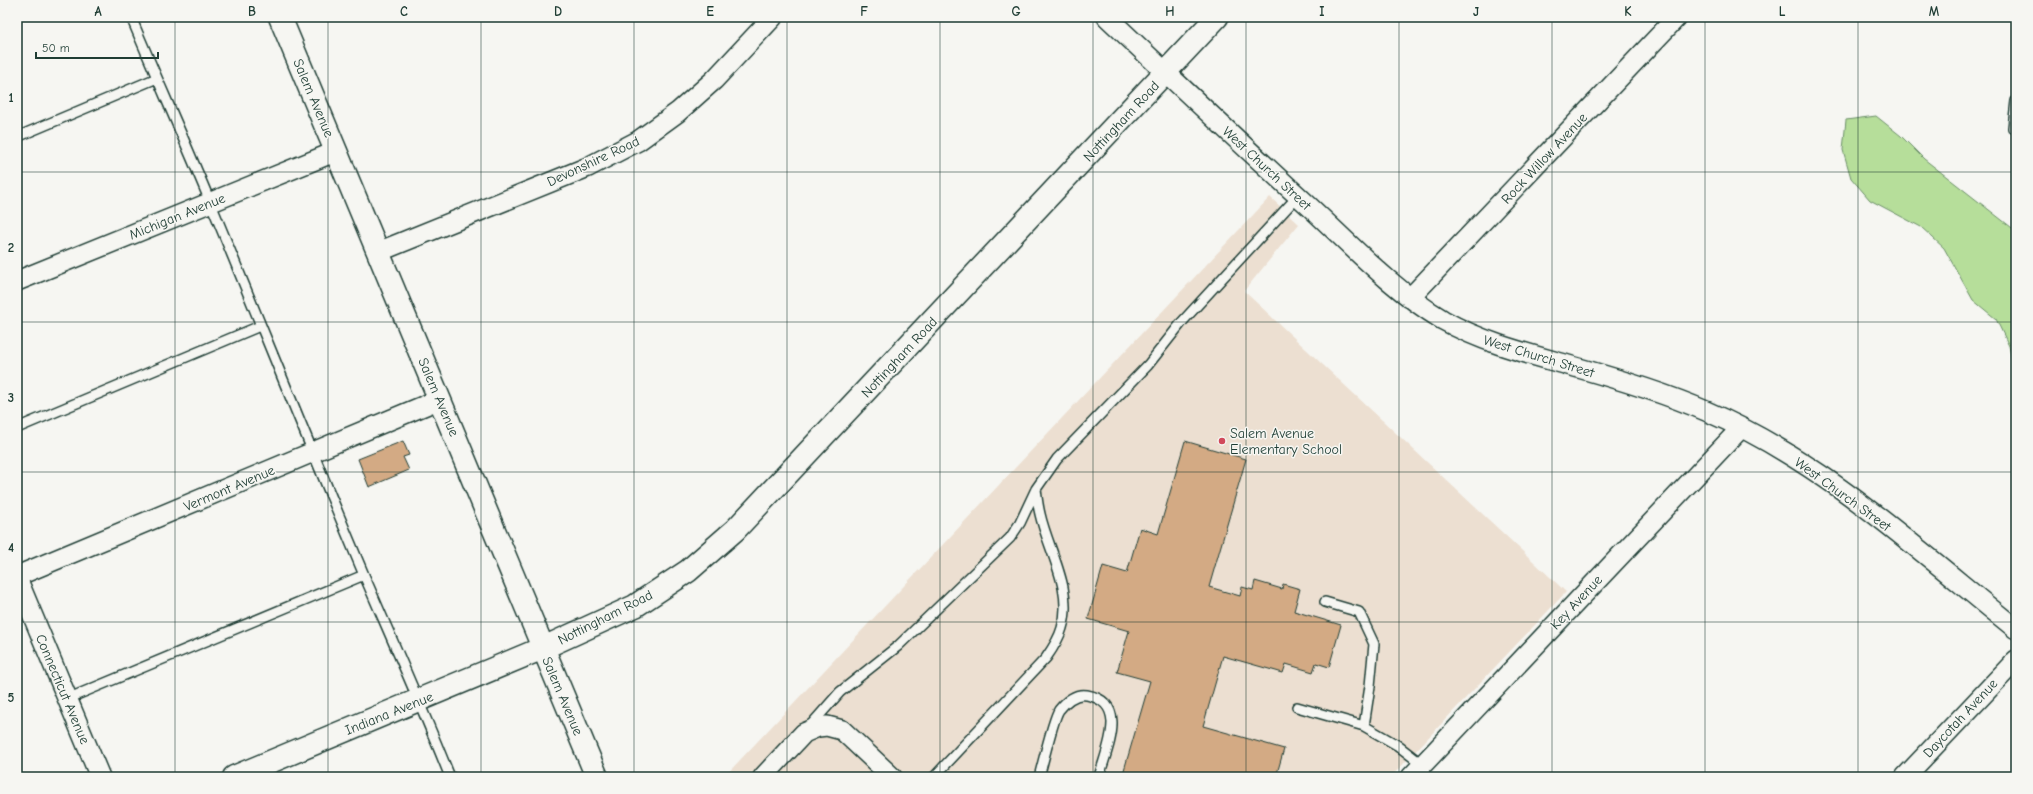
<svg xmlns="http://www.w3.org/2000/svg" width="2033" height="794" viewBox="0 0 2033 794" font-family="'Comic Neue',sans-serif">
	<style>
		.built { fill: #ecdfd1 }
		.green { fill: #b6de9a; stroke: #6a8e67 }
		.building { fill: #d3aa84; stroke: #1f3d34 }
		.lines { fill: none; stroke-linecap: round; stroke-linejoin: round }
		.service-casing { stroke: #1f3d34; stroke-width: 12 }
		.minor-casing { stroke: #1f3d34; stroke-width: 22 }
		.tertiary-casing { stroke: #1f3d34; stroke-width: 25 }
		.secondary-casing { stroke: #1f3d34; stroke-width: 25 }
		.service { stroke: #f6f6f2; stroke-width: 9 }
		.minor { stroke: #f6f6f2; stroke-width: 19 }
		.tertiary { stroke: #f6f6f2; stroke-width: 22 }
		.secondary { stroke: #f6f6f2; stroke-width: 22 }
		.grid { fill: none; stroke: #1f3d34; stroke-width: 1; stroke-opacity: 0.55 }
		.poi-dot { fill: #d1495b; stroke: #f6f6f2; stroke-width: 1.5 }
		.labels { text-anchor: middle; stroke-width: 3; stroke-linejoin: round; paint-order: stroke }
		.street-label { font-size: 14px; fill: #1f3d34; stroke: #f6f6f2 }
		.poi-label { font-size: 14px; fill: #1f3d34; stroke: #f6f6f2; text-anchor: start }
		.neatline { fill: none; stroke: #1f3d34; stroke-width: 1.5 }
		.grid-label { font-size: 13px; text-anchor: middle; font-weight: bold; fill: #1f3d34 }
	</style>
	<rect width="100%" height="100%" fill="#f6f6f2"/>
	<filter id="ink" filterUnits="userSpaceOnUse"><feTurbulence type="fractalNoise" baseFrequency=".025" numOctaves="2"/><feDisplacementMap in="SourceGraphic" scale="8" xChannelSelector="R" yChannelSelector="G"/><feConvolveMatrix kernelMatrix="1 2 1 2 8 2 1 2 1" color-interpolation-filters="sRGB"/></filter>
	<g filter="url(#ink)">
		<!-- built -->
		<path class="built" d="M 1270,197 L 1299,224 L 1244,291 L 1566,592 L 1391,777 L 724,777 Z"/>
		<!-- green -->
		<path class="green" d="M 1876,116 L 1901,136 L 1924,159 L 2016,231 L 2016,380 L 2009,346 L 1996,319 L 1973,300 L 1944,248 L 1921,227 L 1870,200 L 1851,178 L 1843,150 L 1846,120 Z"/>
		<!-- building -->
		<path class="building" d="M 403,441 L 409,455 L 403,457 L 409,470 L 369,487 L 358,459 Z
			M 1185,441 L 1246,459 L 1209,587 L 1240,596 L 1242,587 L 1253,590 L 1255,581 L 1282,589 L 1283,584 L 1300,589 L 1294,611 L 1341,625 L 1329,667 L 1316,663 L 1313,672 L 1286,664 L 1283,673 L 1223,656 L 1203,726 L 1284,749 L 1276,777 L 1122,777 L 1150,681 L 1117,672 L 1129,631 L 1088,619 L 1103,566 L 1127,573 L 1140,528 L 1158,534 Z"/>
		<g class="lines">
			<defs>
				<path id="service" d="M 131,17 C 157,79 185,141 211,204 C 262,327 312,452 364,575 C 393,642 423,709 450,777
					M 2013,128 L 2016,101
					M 17,137 L 157,78
					M 17,428 L 260,326
					M 1325,602 L 1359,612 L 1374,644 L 1370,686 L 1364,726
					M 67,699 L 364,575
					M 1297,707 L 1364,726 L 1397,745 L 1423,765
					M 810,726 L 840,692 L 898,646 L 1010,538 L 1020,523 L 1036,489 L 1057,459 L 1148,365 L 1182,322 L 1298,196
					M 934,777 L 1046,658 C 1053,648 1059,639 1062,628 C 1074,590 1048,550 1040,514 C 1038,506 1037,498 1036,489
					M 1039,777 C 1043,763 1053,719 1059,710 C 1066,701 1075,693 1087,695 C 1130,703 1106,750 1099,777"/>
				<path id="minor" d="M 1107,17 C 1175,81 1242,145 1311,208 C 1353,247 1393,290 1443,320 C 1482,342 1525,353 1568,365 C 1615,378 1662,392 1706,411 C 1823,461 1918,550 2016,629
					M 378,252 L 588,167 L 638,141 L 678,112 L 714,80 L 773,17
					M 17,281 L 337,151
					M 1410,298 L 1677,17
					M 17,576 L 440,399
					M 17,578 L 100,777
					M 763,777 L 804,733 L 818,727 L 827,726 L 842,730 L 892,777
					M 1411,777 L 1741,428
					M 1905,777 L 2016,660"/>
				<path id="tertiary" d="M 543,648 L 635,606 L 688,571 L 735,530 L 1217,17"/>
				<path id="secondary" d="M 280,17 L 597,777
					M 234,777 L 543,648"/>
			</defs>
			<!-- service casing -->
			<use href="#service" class="service-casing"/>
			<!-- minor casing -->
			<use href="#minor" class="minor-casing"/>
			<!-- tertiary casing -->
			<use href="#tertiary" class="tertiary-casing"/>
			<!-- secondary casing -->
			<use href="#secondary" class="secondary-casing"/>
			<!-- service -->
			<use href="#service" class="service"/>
			<!-- minor -->
			<use href="#minor" class="minor"/>
			<!-- tertiary -->
			<use href="#tertiary" class="tertiary"/>
			<!-- secondary -->
			<use href="#secondary" class="secondary"/>
		</g>
	</g>
	<!-- grid -->
	<path class="grid" d="M 175,17 L 175,777M 328,17 L 328,777M 481,17 L 481,777M 634,17 L 634,777M 787,17 L 787,777M 940,17 L 940,777M 1093,17 L 1093,777M 1246,17 L 1246,777M 1399,17 L 1399,777M 1552,17 L 1552,777M 1705,17 L 1705,777M 1858,17 L 1858,777M 17,172 L 2016,172M 17,322 L 2016,322M 17,472 L 2016,472M 17,622 L 2016,622"/>
	<!-- markers -->
	<circle class="poi-dot" cx="1222" cy="441" r="4"/>
	<g class="labels">
		<!-- street labels -->
		<g class="street-label">
			<text transform="translate(314 98) rotate(67)" y="5">Salem Avenue</text>
			<text transform="translate(1121 121) rotate(-47)" y="5">Nottingham Road</text>
			<text transform="translate(1544 158) rotate(-47)" y="5">Rock Willow Avenue</text>
			<text transform="translate(593 161) rotate(-25)" y="5">Devonshire Road</text>
			<text transform="translate(1267 168) rotate(43)" y="5">West Church Street</text>
			<text transform="translate(177 216) rotate(-22)" y="5">Michigan Avenue</text>
			<text transform="translate(1539 356) rotate(17)" y="5">West Church Street</text>
			<text transform="translate(899 357) rotate(-47)" y="5">Nottingham Road</text>
			<text transform="translate(439 397) rotate(67)" y="5">Salem Avenue</text>
			<text transform="translate(229 488) rotate(-23)" y="5">Vermont Avenue</text>
			<text transform="translate(1843 494) rotate(36)" y="5">West Church Street</text>
			<text transform="translate(1576 602) rotate(-47)" y="5">Key Avenue</text>
			<text transform="translate(605 617) rotate(-27)" y="5">Nottingham Road</text>
			<text transform="translate(63 689) rotate(67)" y="5">Connecticut Avenue</text>
			<text transform="translate(563 696) rotate(67)" y="5">Salem Avenue</text>
			<text transform="translate(389 713) rotate(-22)" y="5">Indiana Avenue</text>
			<text transform="translate(1960 718) rotate(-47)" y="5">Daycotah Avenue</text>
		</g>
		<!-- poi labels -->
		<g class="poi-label">
			<text x="1230" y="438">Salem Avenue<tspan x="1230" dy="16">Elementary School</tspan></text>
		</g>
	</g>
	<!-- margin -->
	<rect width="2033" height="794" fill="none" stroke="#f6f6f2" stroke-width="44"/>
	<!-- scale -->
	<path d="M36 52v6h122v-6" fill="none" stroke="#1f3d34" stroke-width="2"/>
	<text x="42" y="52" font-size="12" fill="#1f3d34" stroke="#f6f6f2" stroke-width="3" paint-order="stroke">50 m</text>
	<rect x="22" y="22" width="1989" height="750" class="neatline"/>
	<g class="grid-label">
		<text x="98" y="16">A</text>
		<text x="252" y="16">B</text>
		<text x="404" y="16">C</text>
		<text x="558" y="16">D</text>
		<text x="710" y="16">E</text>
		<text x="864" y="16">F</text>
		<text x="1016" y="16">G</text>
		<text x="1170" y="16">H</text>
		<text x="1322" y="16">I</text>
		<text x="1476" y="16">J</text>
		<text x="1628" y="16">K</text>
		<text x="1782" y="16">L</text>
		<text x="1934" y="16">M</text>
		<text x="11" y="102">1</text>
		<text x="11" y="252">2</text>
		<text x="11" y="402">3</text>
		<text x="11" y="552">4</text>
		<text x="11" y="702">5</text>
	</g>
</svg>
